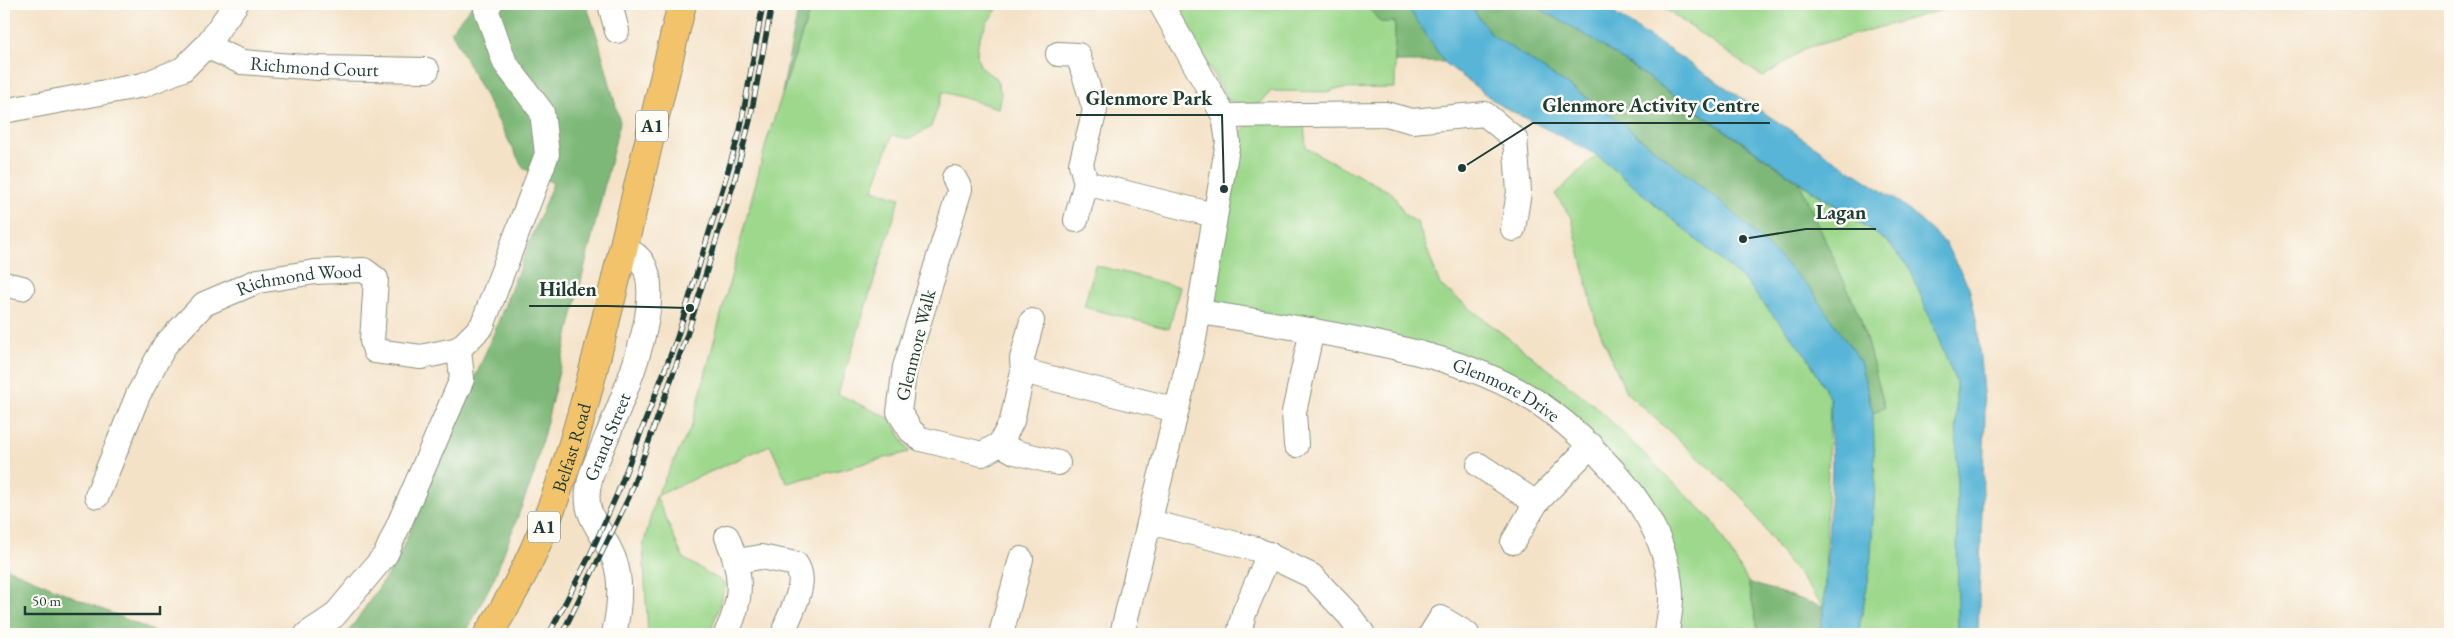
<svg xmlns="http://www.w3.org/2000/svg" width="2454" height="638" viewBox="0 0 2454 638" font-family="'EB Garamond',serif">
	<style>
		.green { fill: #9dd88c; stroke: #5e8a60 }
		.forest { fill: #7eb878; stroke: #4e7a56 }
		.water { fill: #59b5d7; stroke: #3c7986 }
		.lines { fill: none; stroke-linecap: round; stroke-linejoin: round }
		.minor-casing { stroke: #8a907e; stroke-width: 26 }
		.highway-casing { stroke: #8a907e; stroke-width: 30 }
		.minor { stroke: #fff; stroke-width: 24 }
		.highway { stroke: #f2c36a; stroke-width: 28 }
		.rail-casing { stroke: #1f3d34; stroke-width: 5.5 }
		.rail { stroke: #fdfcf7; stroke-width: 4; stroke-dasharray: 11; stroke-linecap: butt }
		.labels { text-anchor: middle; stroke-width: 5; stroke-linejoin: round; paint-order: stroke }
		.shield { fill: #fdfcf7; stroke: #62766e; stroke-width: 1 }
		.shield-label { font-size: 18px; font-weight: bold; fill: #1f3d34 }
		.street-label { font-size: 19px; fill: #1f3d34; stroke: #fdfcf7 }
		.leader { fill: none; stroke: #1f3d34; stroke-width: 2 }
		.callout-dot { fill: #1f3d34; stroke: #fdfcf7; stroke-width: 2 }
		.callout-label { font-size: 20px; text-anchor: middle; font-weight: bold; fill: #1f3d34; stroke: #fdfcf7; stroke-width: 5; stroke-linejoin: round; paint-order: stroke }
	</style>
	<rect width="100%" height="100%" fill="#fdfcf7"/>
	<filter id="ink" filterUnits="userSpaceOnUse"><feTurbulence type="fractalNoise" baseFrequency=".02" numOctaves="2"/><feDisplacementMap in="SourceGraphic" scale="10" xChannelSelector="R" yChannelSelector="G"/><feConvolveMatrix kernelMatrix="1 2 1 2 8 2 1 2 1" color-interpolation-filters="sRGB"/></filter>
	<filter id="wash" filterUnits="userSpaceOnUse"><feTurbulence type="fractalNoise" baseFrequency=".0096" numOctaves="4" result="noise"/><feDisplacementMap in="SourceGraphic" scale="20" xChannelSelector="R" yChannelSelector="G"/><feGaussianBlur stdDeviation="1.12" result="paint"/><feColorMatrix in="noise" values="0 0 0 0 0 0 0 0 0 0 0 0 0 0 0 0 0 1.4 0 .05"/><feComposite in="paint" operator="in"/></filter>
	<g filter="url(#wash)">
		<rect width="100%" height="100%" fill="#f4e2c7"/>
		<!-- green -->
		<path class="green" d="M 812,4 L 978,4 L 997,10 C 980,28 963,66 996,77 L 1001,94 L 998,108 L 943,92 L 931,127 L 910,139 L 892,135 L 873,190 L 900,198 L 838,394 L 891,419 L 909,452 L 787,483 L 770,445 L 656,496 L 683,558 L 726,584 L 710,634 L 648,634 L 643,547 L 656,496 L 692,425 L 767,140 Z
			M 1171,4 L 1366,4 L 1380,22 L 1395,22 L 1395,88 L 1333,89 L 1332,92 L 1271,91 L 1260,104 L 1237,104 L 1228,100 Z
			M 1658,4 L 1963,4 L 1806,48 L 1763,77 Z
			M 1304,121 L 1306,148 L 1392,193 L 1405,215 L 1417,222 L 1440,285 L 1593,404 L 1712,520 L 1748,582 L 1759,634 L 1679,634 L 1674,572 L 1658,520 L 1507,376 L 1213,302 L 1212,288 L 1238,136 C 1248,116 1284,122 1304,121 Z
			M 1597,155 L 1744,280 L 1807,356 L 1830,398 L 1824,607 L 1778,549 L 1744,499 L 1626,392 L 1596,322 L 1572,219 L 1555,194 Z
			M 1799,182 L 1888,242 L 1910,269 L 1956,382 L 1958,634 L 1858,634 L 1870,570 L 1875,483 L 1873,413 L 1885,408 L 1860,317 Z
			M 1095,265 L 1180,287 L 1169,329 L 1084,307 Z"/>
		<!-- forest -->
		<path class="forest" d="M 473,4 L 586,4 L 598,39 L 620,122 L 534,474 L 495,576 L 466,633 L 347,634 L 397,561 L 491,340 L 553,183 L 523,168 L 451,31 Z
			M 799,4 L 812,4 L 782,93 Z
			M 1366,4 L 1406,4 L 1444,62 L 1395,62 L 1395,22 L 1380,22 Z
			M 1469,4 L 1532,4 L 1592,39 L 1799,182 L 1860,317 L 1885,408 L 1873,413 L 1860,361 L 1732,211 L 1605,110 L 1491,34 Z
			M 4,567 L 160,634 L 4,634 Z
			M 1748,582 L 1824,607 L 1820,634 L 1759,634 Z"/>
		<!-- water -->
		<path class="water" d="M 1406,4 L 1469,4 L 1491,34 L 1605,110 L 1732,211 L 1810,288 L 1860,361 L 1873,413 L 1875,483 L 1870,570 L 1858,634 L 1820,634 L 1824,607 L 1832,470 L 1830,398 L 1807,356 L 1744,280 L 1597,155 L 1498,104 L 1444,62 Z
			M 1532,4 L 1600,4 L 1903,205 L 1945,243 L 1969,287 L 1977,324 L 1985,415 L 1978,634 L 1958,634 L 1956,382 L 1910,269 L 1888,242 L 1592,39 Z"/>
	</g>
	<g filter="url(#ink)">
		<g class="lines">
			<defs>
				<g id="minor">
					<path d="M 610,4 L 617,31"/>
					<path id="s1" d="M 206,46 L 242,62 L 318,68 L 427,70"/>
					<path d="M 1058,54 L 1078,55 L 1095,110 L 1081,164 L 1086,183 L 1214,215"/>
					<path d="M 4,111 L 143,85 L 183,69 L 206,46 L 236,4"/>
					<path d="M 1224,116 L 1386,114 L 1412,121 L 1485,114 L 1515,139 L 1519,192 L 1513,229"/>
					<path d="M 954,178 L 960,189 L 905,367 L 899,412 L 911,431 L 921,439 L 982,454 L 1000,444 L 1012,421 L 1023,371 L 1022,359 L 1032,321"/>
					<path d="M 1076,220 L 1086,183"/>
					<path d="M 4,284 L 22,288"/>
					<path id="s2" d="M 1200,312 C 1257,321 1314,330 1371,342 C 1422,353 1471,365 1517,390 C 1552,409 1584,438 1610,467 C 1643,502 1668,543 1671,593 C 1672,606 1668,621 1667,634"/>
					<path d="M 1023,371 L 1176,410"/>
					<path d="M 1000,444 L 1015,452 L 1058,463"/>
					<path d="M 1296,445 L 1294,412 L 1312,330"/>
					<path d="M 1479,465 L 1536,503"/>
					<path id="s3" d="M 97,496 L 138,395 L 165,345 L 204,304 L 258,281 L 315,272 L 364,270 L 376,279 L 372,341 L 375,351 L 421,357 L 459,349 L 482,326 L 547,154 L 542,112 L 505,63 L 486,9 L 490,4"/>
					<path d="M 1150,522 L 1256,549 L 1312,576 L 1349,615 L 1363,634"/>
					<path d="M 1513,542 L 1536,503 L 1591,445"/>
					<path d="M 737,561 L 761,557 L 796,564 C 809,583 792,608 785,628"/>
					<path d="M 307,634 L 334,616 L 386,554 L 462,379 L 459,349"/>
					<path id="s4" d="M 614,634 C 619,611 623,582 614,559 C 601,525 579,517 591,476 C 605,434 692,267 623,249"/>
					<path d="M 726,634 C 744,598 742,573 727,537"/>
					<path d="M 1001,634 L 1021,559"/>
					<path d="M 1122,634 L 1194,339 L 1228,142 L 1224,116 L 1161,4"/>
					<path d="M 1239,634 L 1244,613 L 1269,554"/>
					<path d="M 1431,634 L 1441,618 L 1467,634"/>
				</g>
				<g id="highway">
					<path id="s5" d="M 488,634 C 556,533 583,411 612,295 C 635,198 658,101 682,4"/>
				</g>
			</defs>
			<!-- minor casing -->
			<use href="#minor" class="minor-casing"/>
			<!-- highway casing -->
			<use href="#highway" class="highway-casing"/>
			<!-- minor -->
			<use href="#minor" class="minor"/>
			<!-- highway -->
			<use href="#highway" class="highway"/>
			<defs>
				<path id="rail" d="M 549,634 L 589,557 L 618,492 L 677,338 L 740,131 L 763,4
					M 562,634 L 629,497 L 687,335 L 734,182 L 750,120 L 772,4"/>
			</defs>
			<!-- rail casing -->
			<use href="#rail" class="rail-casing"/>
			<!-- rail -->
			<use href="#rail" class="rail"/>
		</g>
	</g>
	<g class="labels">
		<!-- shield labels -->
		<g class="shield">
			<rect x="636" y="110.5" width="32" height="31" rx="4"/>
			<rect x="528" y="511.5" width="32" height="31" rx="4"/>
		</g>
		<g class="shield-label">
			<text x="652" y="132">A1</text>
			<text x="544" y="533">A1</text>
		</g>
		<!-- street labels -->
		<g class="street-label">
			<text dy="7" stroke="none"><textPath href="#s1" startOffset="112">Richmond Court</textPath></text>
			<text dy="7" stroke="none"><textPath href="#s3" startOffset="322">Richmond Wood</textPath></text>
			<text transform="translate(915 345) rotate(-76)" y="7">Glenmore Walk</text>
			<text dy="7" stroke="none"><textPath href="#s2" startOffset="318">Glenmore Drive</textPath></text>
			<text dy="7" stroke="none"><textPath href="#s4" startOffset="208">Grand Street</textPath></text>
			<text dy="7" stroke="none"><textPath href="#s5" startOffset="205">Belfast Road</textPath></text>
		</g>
	</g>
	<!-- callouts -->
	<path class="leader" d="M1224 189L1222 115H1076M1462 168L1533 123H1770M1743 239L1806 229H1876M690 308L607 306H529"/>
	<g class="callout-dot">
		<circle cx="1224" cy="189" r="5"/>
		<circle cx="1462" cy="168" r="5"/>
		<circle cx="1743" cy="239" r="5"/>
		<circle cx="690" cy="308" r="5"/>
	</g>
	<g class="callout-label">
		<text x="1149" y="105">Glenmore Park</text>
		<text x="1651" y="112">Glenmore Activity Centre</text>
		<text x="1841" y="219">Lagan</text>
		<text x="568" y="296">Hilden</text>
	</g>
	<!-- margin -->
	<rect width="2454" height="638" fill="none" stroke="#fdfcf7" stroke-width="20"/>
	<!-- scale -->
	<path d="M25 606v8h135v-8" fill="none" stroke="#1f3d34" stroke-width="2.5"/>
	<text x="32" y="606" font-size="15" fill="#1f3d34" stroke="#fdfcf7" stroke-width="4" paint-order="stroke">50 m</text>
</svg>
